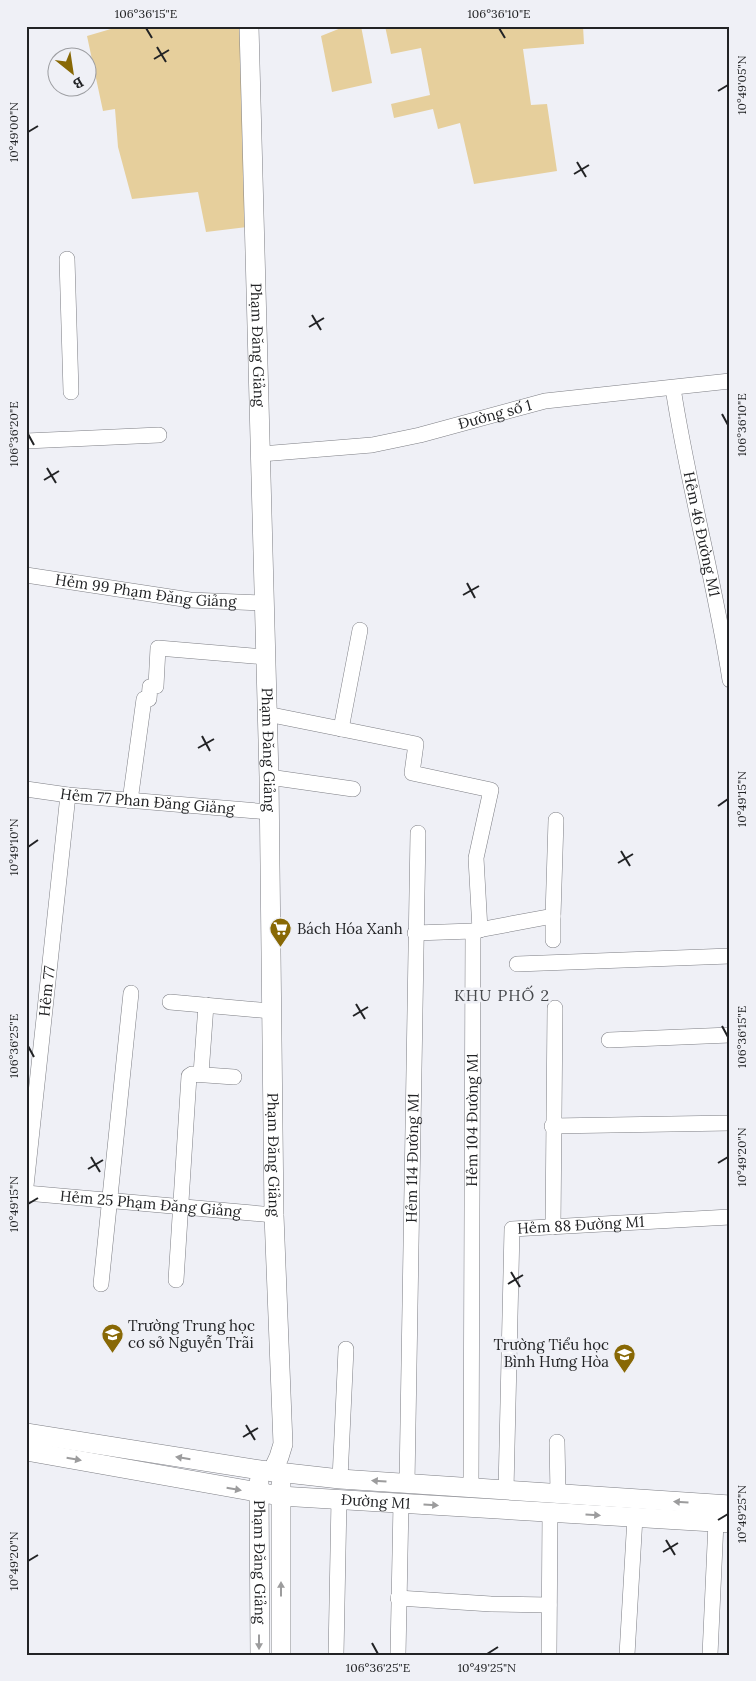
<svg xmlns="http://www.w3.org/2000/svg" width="756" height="1681" viewBox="0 0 756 1681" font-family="Lora,serif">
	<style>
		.green { fill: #e6cf9c }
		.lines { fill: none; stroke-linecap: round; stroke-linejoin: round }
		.minor-casing { stroke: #7d7e84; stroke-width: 16 }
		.tertiary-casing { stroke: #7d7e84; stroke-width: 20 }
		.minor { stroke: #fff; stroke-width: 15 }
		.tertiary { stroke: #fff; stroke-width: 19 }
		.oneway { fill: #9c9c9d }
		.ticks { fill: none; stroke: #222325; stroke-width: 2 }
		.labels { text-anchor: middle; stroke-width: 5; stroke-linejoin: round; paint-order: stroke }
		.street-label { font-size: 15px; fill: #222325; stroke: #eff0f6 }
		.poi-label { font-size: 15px; fill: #222325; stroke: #eff0f6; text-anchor: start }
		.neighbourhood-label { font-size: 16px; letter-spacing: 1px; fill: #46484c; stroke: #eff0f6 }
		.neatline { fill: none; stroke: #222325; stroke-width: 2 }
		.ticks-label { font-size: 12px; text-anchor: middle; fill: #222325 }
	</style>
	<rect width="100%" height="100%" fill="#eff0f6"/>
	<!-- green -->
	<path class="green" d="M 121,26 L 241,26 L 247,227 L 206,232 L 198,192 L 132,199 L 118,147 L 115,109 L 103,111 L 87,36 Z
		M 346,26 L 361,26 L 372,83 L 332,92 L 321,36 Z
		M 385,26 L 583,26 L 584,44 L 523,49 L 531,105 L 547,104 L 557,171 L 474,184 L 460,123 L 438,129 L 433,109 L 394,118 L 391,104 L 430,95 L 421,48 L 391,54 Z"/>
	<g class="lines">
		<defs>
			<g id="minor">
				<path d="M 67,259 L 71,392"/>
				<path id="s1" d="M 673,388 C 688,486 715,582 730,680"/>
				<path d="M 26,441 L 159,435"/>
				<path id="s2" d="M 261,454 L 372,445 L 420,435 L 545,401 L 730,381"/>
				<path id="s3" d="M 26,575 L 190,600 L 265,603"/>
				<path d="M 267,714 L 416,744 L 412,773 L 491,790 L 476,858 L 480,930"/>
				<path d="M 341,729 L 360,630"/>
				<path d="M 269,777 L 353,789"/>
				<path id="s4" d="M 26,789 L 68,795 L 269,812"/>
				<path d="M 130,801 L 144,699 L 149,699 L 150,687 L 156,686 L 158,648 L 266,657"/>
				<path d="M 553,916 L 553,940"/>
				<path d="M 415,933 L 473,931"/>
				<path d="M 517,964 L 730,956"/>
				<path d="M 170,1002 L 271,1011"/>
				<path d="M 609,1040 L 730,1035"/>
				<path d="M 201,1074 L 206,1005"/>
				<path d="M 552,1126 L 730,1123"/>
				<path id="s5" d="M 26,1186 L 68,795"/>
				<path id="s6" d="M 26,1193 L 274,1215"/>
				<path d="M 553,1227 L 555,1008"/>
				<path d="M 176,1280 L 189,1076 L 192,1074 L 234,1077"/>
				<path d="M 101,1284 L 131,993"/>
				<path d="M 557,1442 L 558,1493"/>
				<path d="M 340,1479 L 346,1349"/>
				<path id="s7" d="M 407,1483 L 418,833"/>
				<path id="s8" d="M 471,1486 L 473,931 L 553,916 L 556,820"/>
				<path id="s9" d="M 506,1490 L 512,1229 L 730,1217"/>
				<path d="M 398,1598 L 491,1604 L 549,1605"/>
				<path d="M 336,1655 L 339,1499"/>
				<path d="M 398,1655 L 401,1503"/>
				<path d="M 549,1655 L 550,1512"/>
				<path d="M 627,1655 L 635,1517"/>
				<path d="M 710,1655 L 716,1522"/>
			</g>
			<g id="tertiary">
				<path id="s10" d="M 249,26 L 269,777 L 274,1215 L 283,1444 L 279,1457 L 272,1472"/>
				<path d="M 26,1433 L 260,1470 L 340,1479 L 730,1505"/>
				<path id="s11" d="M 26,1451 L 280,1496 L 730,1523"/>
				<path id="s12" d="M 259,1482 L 260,1655"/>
				<path d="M 281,1655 L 281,1484"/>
			</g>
		</defs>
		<!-- minor casing -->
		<use href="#minor" class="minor-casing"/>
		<!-- tertiary casing -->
		<use href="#tertiary" class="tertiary-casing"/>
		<!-- minor -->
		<use href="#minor" class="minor"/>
		<!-- tertiary -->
		<use href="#tertiary" class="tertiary"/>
	</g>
	<!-- one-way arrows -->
	<defs><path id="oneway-solid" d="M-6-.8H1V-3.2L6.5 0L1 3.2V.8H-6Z" transform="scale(1.25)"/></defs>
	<g class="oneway">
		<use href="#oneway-solid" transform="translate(183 1458) rotate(-171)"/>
		<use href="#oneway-solid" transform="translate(74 1459) rotate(10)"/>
		<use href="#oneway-solid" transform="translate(379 1481) rotate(-176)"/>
		<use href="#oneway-solid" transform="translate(234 1489) rotate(10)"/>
		<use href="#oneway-solid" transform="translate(681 1502) rotate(-176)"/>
		<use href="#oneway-solid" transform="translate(431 1505) rotate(3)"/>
		<use href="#oneway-solid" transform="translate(593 1515) rotate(3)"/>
		<use href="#oneway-solid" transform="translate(281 1589) rotate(-90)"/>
		<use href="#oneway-solid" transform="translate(259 1642) rotate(90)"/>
	</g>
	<!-- ticks -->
	<path class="ticks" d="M 146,28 L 152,38M 499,28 L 505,38M 157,47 L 166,62M 154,59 L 169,50M 718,91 L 728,85M 28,132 L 38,126M 577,162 L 586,177M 574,174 L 589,165M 312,315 L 321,330M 309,327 L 324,318M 722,414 L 728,425M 28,434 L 34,445M 47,468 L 56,483M 44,480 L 59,471M 467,583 L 475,598M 463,595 L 479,586M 202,736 L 210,751M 198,748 L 214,739M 718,806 L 728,799M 28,847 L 38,840M 621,851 L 630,866M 618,863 L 633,854M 356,1004 L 365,1019M 353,1016 L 368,1007M 722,1026 L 728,1037M 28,1046 L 34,1057M 91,1157 L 100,1172M 718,1163 L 728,1157M 88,1169 L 103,1160M 28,1204 L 38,1198M 511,1272 L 520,1287M 508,1284 L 523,1275M 246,1425 L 255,1440M 243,1437 L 258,1428M 718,1520 L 728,1514M 666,1540 L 675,1555M 663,1552 L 678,1543M 28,1561 L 38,1555M 372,1643 L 378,1654M 487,1654 L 498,1647"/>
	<!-- icons -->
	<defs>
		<symbol id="supermarket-pin" viewBox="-11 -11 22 30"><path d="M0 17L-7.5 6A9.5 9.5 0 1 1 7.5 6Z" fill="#886805" stroke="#eff0f6"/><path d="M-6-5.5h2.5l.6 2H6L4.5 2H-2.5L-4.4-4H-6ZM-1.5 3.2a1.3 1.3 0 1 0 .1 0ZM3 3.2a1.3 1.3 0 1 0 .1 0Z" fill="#fff"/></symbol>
		<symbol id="school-pin" viewBox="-11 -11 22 30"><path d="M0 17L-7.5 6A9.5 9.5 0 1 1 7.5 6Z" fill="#886805" stroke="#eff0f6"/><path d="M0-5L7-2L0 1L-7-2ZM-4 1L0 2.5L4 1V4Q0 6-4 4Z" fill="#fff"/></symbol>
	</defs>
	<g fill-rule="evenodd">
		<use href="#supermarket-pin" x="268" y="916" width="25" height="34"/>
		<use href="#school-pin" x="100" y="1322" width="25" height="34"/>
		<use href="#school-pin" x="612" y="1342" width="25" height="34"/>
	</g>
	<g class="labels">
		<!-- street labels -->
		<g class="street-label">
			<text dy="5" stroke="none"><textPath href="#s10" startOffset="319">Phạm Đăng Giảng</textPath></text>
			<text dy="5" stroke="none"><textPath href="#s2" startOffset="238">Đường số 1</textPath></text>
			<text dy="5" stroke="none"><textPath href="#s1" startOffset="149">Hẻm 46 Đường M1</textPath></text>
			<text dy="5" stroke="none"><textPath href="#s3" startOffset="121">Hẻm 99 Phạm Đăng Giảng</textPath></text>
			<text dy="5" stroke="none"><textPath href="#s10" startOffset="724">Phạm Đăng Giảng</textPath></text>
			<text dy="5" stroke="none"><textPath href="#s4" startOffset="122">Hẻm 77 Phan Đăng Giảng</textPath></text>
			<text dy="5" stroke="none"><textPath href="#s5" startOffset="196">Hẻm 77</textPath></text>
			<text dy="5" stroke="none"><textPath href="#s8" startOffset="366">Hẻm 104 Đường M1</textPath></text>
			<text dy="5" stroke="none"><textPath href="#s10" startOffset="1129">Phạm Đăng Giảng</textPath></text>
			<text dy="5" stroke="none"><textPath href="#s7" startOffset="325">Hẻm 114 Đường M1</textPath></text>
			<text dy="5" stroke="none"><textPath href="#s6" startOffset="125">Hẻm 25 Phạm Đăng Giảng</textPath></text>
			<text dy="5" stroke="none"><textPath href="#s9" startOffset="330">Hẻm 88 Đường M1</textPath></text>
			<text dy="5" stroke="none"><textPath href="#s11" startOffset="354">Đường M1</textPath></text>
			<text dy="5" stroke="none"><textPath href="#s12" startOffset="80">Phạm Đăng Giảng</textPath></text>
		</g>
		<!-- poi labels -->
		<g class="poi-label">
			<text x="297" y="934">Bách Hóa Xanh</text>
			<text x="128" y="1331">Trường Trung học<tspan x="128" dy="17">cơ sở Nguyễn Trãi</tspan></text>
			<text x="609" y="1350" text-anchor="end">Trường Tiểu học<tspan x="609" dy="17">Bình Hưng Hòa</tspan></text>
		</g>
		<!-- neighbourhood labels -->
		<g class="neighbourhood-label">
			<text x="502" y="1001">KHU PHỐ 2</text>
		</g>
	</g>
	<!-- border -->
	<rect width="756" height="1681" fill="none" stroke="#eff0f6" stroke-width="55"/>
	<!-- north arrow -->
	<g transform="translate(72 72) rotate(150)"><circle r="24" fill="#eff0f6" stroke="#9d9ea2"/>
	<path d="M0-4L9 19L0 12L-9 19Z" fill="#886805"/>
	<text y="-8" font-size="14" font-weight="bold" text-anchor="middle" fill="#222325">B</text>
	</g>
	<rect x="28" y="28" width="700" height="1626" class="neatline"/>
	<g class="ticks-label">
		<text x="146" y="18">106°36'15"E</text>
		<text x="499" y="18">106°36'10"E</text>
		<text transform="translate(742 85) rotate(-90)" y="4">10°49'05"N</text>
		<text transform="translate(14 132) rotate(-90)" y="4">10°49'00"N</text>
		<text transform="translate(742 425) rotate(-90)" y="4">106°36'10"E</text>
		<text transform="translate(14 434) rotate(-90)" y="4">106°36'20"E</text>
		<text transform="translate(742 799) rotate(-90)" y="4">10°49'15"N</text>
		<text transform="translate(14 847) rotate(-90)" y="4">10°49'10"N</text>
		<text transform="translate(742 1037) rotate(-90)" y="4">106°36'15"E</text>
		<text transform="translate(14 1046) rotate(-90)" y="4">106°36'25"E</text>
		<text transform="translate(742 1157) rotate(-90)" y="4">10°49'20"N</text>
		<text transform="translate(14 1204) rotate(-90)" y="4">10°49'15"N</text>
		<text transform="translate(742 1514) rotate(-90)" y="4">10°49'25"N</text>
		<text transform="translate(14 1561) rotate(-90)" y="4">10°49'20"N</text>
		<text x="378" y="1672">106°36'25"E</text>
		<text x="487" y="1672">10°49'25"N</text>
	</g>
</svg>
